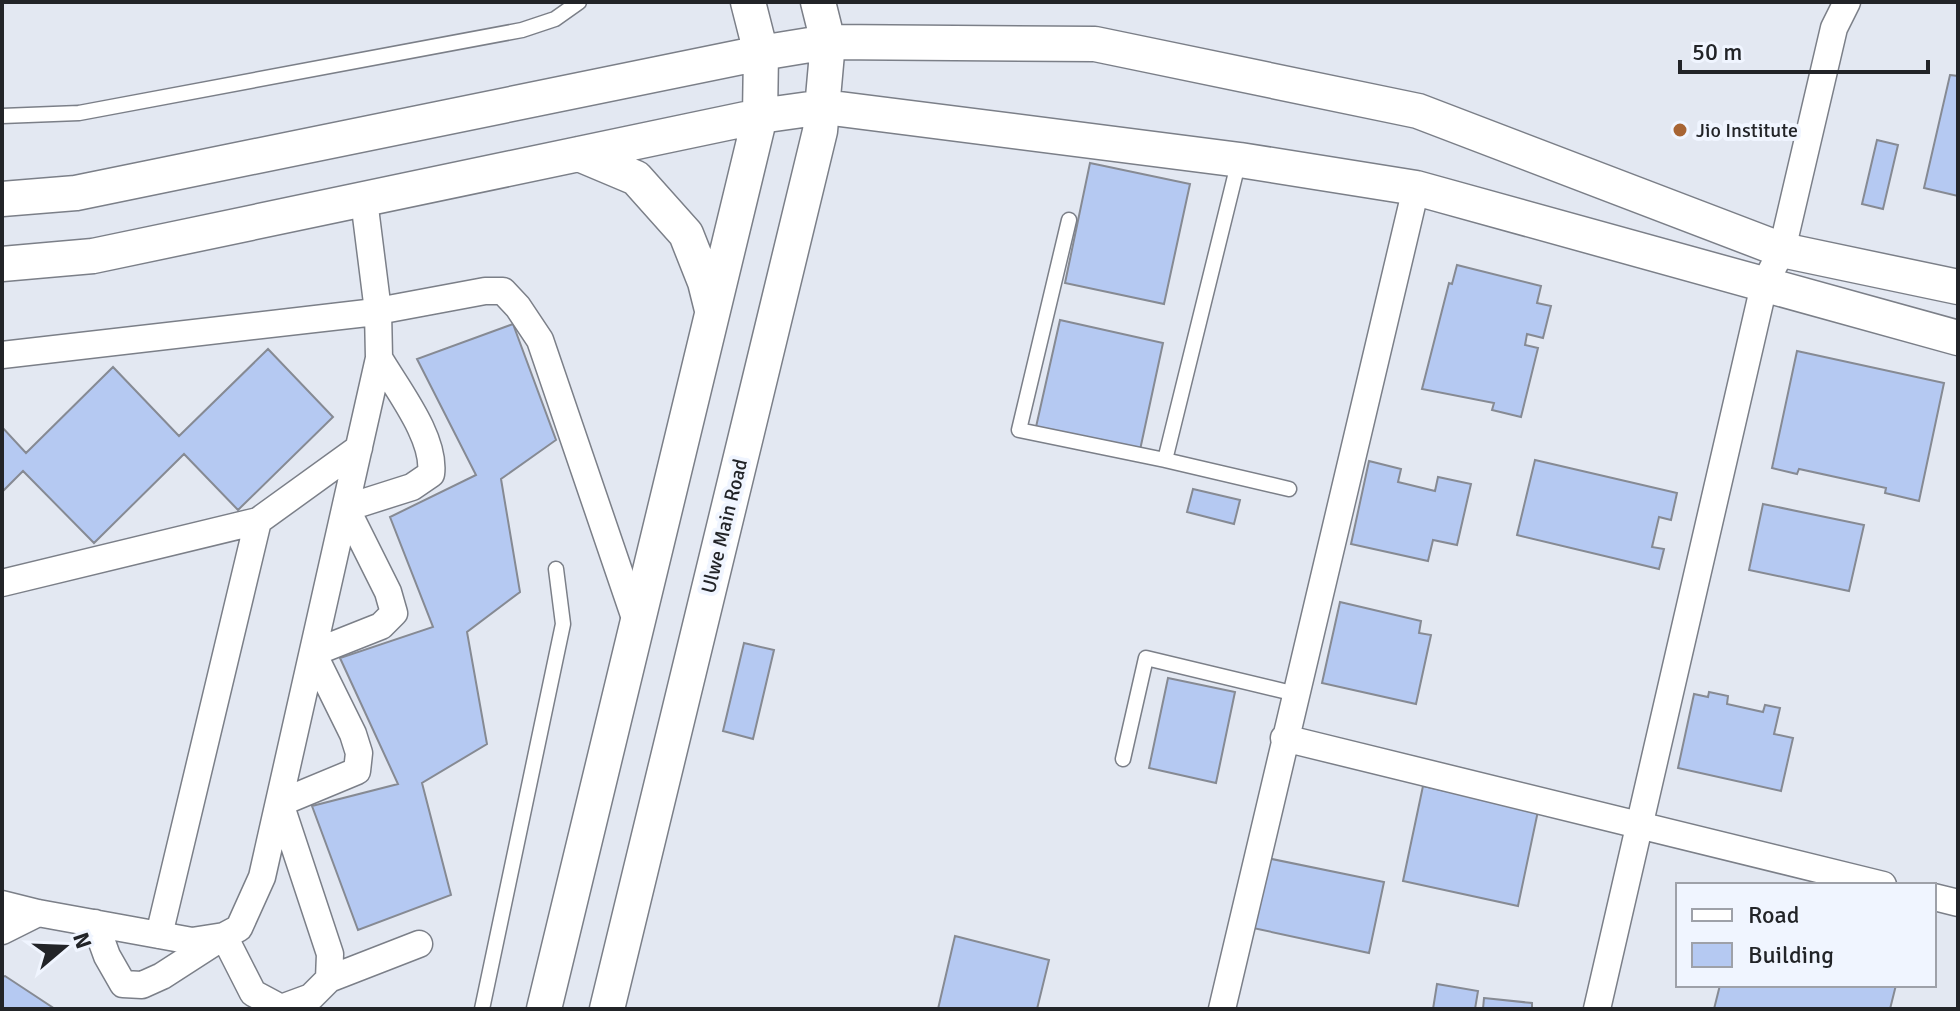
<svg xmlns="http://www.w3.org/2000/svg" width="1960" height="1011" viewBox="0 0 1960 1011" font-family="Signika,sans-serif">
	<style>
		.building { fill: #b5c9f2; stroke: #868a93; stroke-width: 2 }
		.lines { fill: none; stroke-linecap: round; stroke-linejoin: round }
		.service-casing { stroke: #7b7f88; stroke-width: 17 }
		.minor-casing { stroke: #7b7f88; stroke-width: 29 }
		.tertiary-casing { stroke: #7b7f88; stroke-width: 37 }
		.service { stroke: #fff; stroke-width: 14 }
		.minor { stroke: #fff; stroke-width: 26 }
		.tertiary { stroke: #fff; stroke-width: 34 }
		.poi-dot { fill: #a76433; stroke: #f0f5ff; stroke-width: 3 }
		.labels { text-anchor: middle; stroke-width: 8; stroke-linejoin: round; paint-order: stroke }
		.poi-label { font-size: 20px; fill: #222428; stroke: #f0f5ff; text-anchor: start }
		.street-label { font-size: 20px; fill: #222428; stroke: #f0f5ff }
	</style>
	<rect width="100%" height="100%" fill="#e3e8f2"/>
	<!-- building -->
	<path class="building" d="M 1950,75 L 1958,76 L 1958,196 L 1924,188 Z
		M 1877,140 L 1898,145 L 1883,209 L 1862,204 Z
		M 1090,163 L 1190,184 L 1164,304 L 1065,283 Z
		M 1457,265 L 1541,286 L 1537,303 L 1551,306 L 1543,338 L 1527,334 L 1525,345 L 1538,348 L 1521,417 L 1492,410 L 1494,403 L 1422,389 L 1449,283 L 1452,284 Z
		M 1060,320 L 1163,343 L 1140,450 L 1036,427 Z
		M 513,324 L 556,440 L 501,479 L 520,592 L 467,632 L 487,744 L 422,783 L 451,895 L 358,930 L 312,806 L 398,784 L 340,658 L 433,627 L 390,517 L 476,475 L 417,359 Z
		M 268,349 L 333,417 L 238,510 L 184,454 L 94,543 L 23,471 L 2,492 L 2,427 L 26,453 L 113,367 L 179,436 Z
		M 1797,351 L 1944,383 L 1919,501 L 1885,493 L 1886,488 L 1799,469 L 1797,474 L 1772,468 Z
		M 1535,460 L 1677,493 L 1671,520 L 1659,517 L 1652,547 L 1664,549 L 1659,569 L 1517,535 Z
		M 1369,461 L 1401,469 L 1398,482 L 1435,491 L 1438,477 L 1471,484 L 1457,545 L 1433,540 L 1428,561 L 1351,544 Z
		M 1193,489 L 1240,500 L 1234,524 L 1187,512 Z
		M 1763,504 L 1864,525 L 1849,591 L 1749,570 Z
		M 1340,602 L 1421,621 L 1419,633 L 1431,635 L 1416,704 L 1322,683 Z
		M 744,643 L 774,650 L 753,739 L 723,731 Z
		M 1168,678 L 1235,692 L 1216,783 L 1149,768 Z
		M 1709,692 L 1728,696 L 1727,704 L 1763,712 L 1765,705 L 1780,708 L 1774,734 L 1793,738 L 1781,791 L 1678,768 L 1694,694 L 1708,697 Z
		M 1423,786 L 1538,811 L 1518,906 L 1403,881 Z
		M 1267,858 L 1384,882 L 1369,953 L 1253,928 Z
		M 955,936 L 1049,960 L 1037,1009 L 938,1009 Z
		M 5,976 L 55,1009 L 2,1009 L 2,977 Z
		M 1437,984 L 1478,991 L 1475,1009 L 1433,1009 Z
		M 1720,985 L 1896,985 L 1890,1009 L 1714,1009 Z
		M 1484,998 L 1532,1003 L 1532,1009 L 1483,1009 Z"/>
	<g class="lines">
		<defs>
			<path id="service" d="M 2,116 L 79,113 L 522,30 L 555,19 L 579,2
				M 1239,160 L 1165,460 L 1289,489
				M 1069,220 L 1019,430 L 1165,460
				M 1123,759 L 1146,658 L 1296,694
				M 482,1009 L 563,624 L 556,569"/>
			<path id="minor" d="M 2,355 L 367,313 L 485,291 L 503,291 L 518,307 L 540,340 L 637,624
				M 2,583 L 258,521 L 359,448
				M 1284,738 L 1883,885
				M 1934,897 L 1958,903
				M 2,904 L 38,913 L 192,941 L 224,936 L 239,928 L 262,877 L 379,358 L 378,311 L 364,200
				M 95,923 L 107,956 L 123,984 L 142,985 L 162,976 L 224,936 L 253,993 L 281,1008 L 311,997 L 329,979 L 330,954 L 280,803 L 357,771 L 359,753 L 353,734 L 313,653 L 381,626 L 394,613 L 388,592 L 346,508 L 412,487 L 431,474 C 436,438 397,389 379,358
				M 2,931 L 38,913
				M 159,935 L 258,521
				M 329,979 L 419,944
				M 1222,1009 L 1416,188
				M 1597,1009 L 1764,285 L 1782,250 L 1834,28 L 1847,2"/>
			<path id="tertiary" d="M 579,154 L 636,178 L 686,234 L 705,282 L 712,310
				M 2,199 L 76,193 L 761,53 L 828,42 L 1095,44 L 1418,111 L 1782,250 L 1958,287
				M 2,264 L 93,256 L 760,116 L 824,107 L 1240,160 L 1416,188 L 1958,338
				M 544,1009 L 760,116 L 761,53 L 748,2
				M 607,1009 L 820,131 L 828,42 L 818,2"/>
		</defs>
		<!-- service casing -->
		<use href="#service" class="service-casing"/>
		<!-- minor casing -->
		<use href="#minor" class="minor-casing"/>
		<!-- tertiary casing -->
		<use href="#tertiary" class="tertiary-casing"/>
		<!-- service -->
		<use href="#service" class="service"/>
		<!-- minor -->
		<use href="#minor" class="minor"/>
		<!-- tertiary -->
		<use href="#tertiary" class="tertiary"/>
	</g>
	<!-- markers -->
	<circle class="poi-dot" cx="1680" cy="130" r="8"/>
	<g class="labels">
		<!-- poi labels -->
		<g class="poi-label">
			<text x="1696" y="137">Jio Institute</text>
		</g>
		<!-- street labels -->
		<g class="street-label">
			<text transform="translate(724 526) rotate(-76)" y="7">Ulwe Main Road</text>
		</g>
	</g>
	<!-- border -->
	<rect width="1960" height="1011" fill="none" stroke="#222428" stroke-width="8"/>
	<!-- legend -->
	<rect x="1676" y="883" width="260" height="104" fill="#f0f5ff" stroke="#9ea1a9" stroke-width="2"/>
	<rect x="1692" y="909" width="40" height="12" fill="#ffffff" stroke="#9ea1a9" stroke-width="2"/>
	<text x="1748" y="923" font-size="24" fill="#222428">Road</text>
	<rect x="1692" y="943" width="40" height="24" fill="#b5c9f2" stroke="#9ea1a9" stroke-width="2"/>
	<text x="1748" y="963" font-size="24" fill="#222428">Building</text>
	<!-- north arrow -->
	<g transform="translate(64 947) rotate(71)" stroke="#f0f5ff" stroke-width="6" paint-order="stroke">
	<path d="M0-6L14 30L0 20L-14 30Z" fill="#222428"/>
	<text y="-12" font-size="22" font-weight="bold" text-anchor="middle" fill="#222428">N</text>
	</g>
	<!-- scale -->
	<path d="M1680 60v12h248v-12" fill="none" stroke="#222428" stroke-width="4"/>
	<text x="1692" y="60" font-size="24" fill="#222428" stroke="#f0f5ff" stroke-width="6" paint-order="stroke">50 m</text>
</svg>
